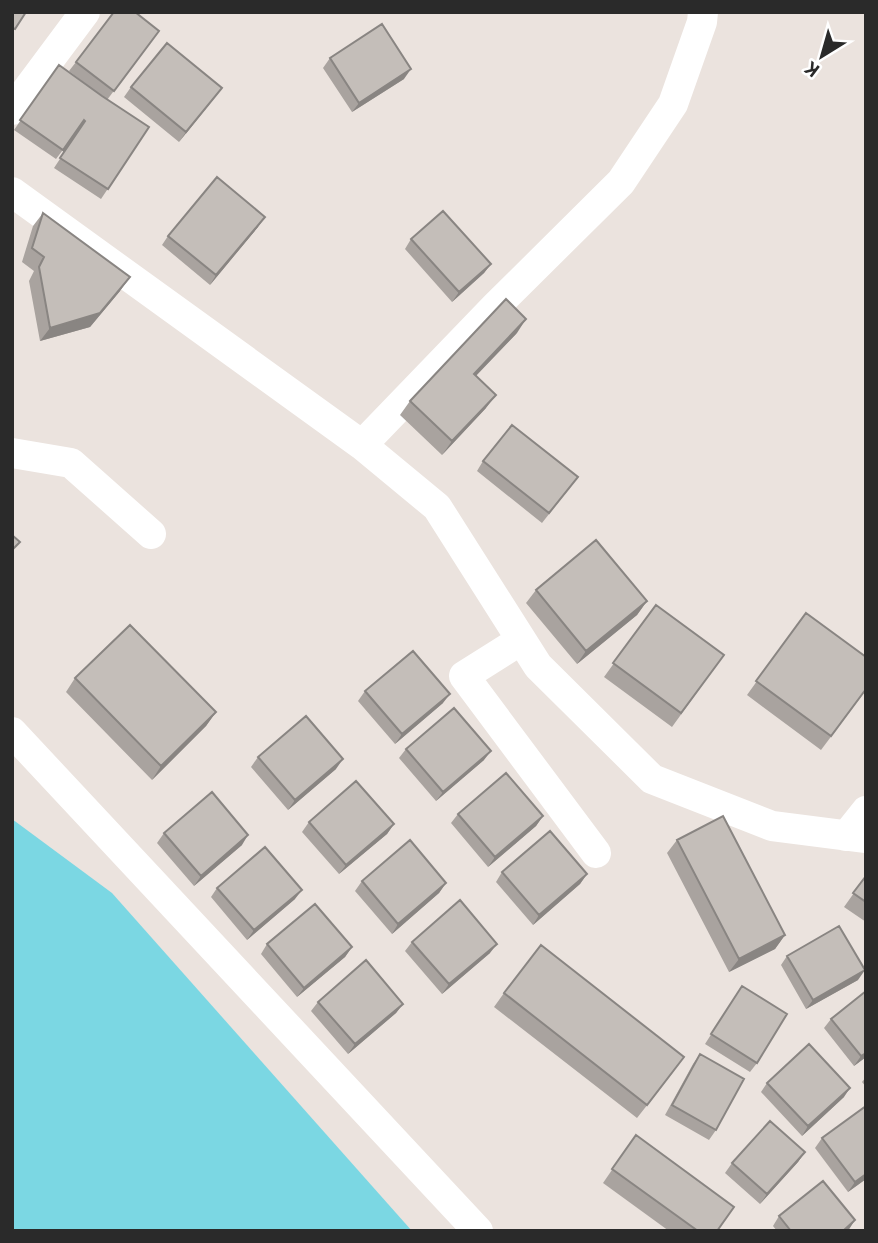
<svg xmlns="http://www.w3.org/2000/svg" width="878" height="1243" viewBox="0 0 878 1243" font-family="Barlow,sans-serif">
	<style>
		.water { fill: #7bd7e3 }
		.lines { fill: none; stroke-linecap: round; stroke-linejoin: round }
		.minor { stroke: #fff; stroke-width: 30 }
		.wall { fill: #a9a39f }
		.shaded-wall { fill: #898582 }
		.building { fill: #c4beb9; stroke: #898582; stroke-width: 2 }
	</style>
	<rect width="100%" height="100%" fill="#ebe3de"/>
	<!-- water -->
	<path class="water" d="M 12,819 L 112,893 L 412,1231 L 12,1231 Z"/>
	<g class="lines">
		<!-- minor -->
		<path class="minor" d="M 12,110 L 85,12
			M 12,192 L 362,445 L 437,507 L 538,666 L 652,779 L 772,826 L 866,838
			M 362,445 L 495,307 L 621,182 L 673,104 L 702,22 L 703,12
			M 12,453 L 71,463 L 151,534
			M 521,640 L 464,676 L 596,853
			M 12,732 L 478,1231
			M 846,836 L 866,811"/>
	</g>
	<!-- wall -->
	<path class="wall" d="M 152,40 L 107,100 L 149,127 L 101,199 L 54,168 L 79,130 L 78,130 L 56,159 L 14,130 L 59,65 L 95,91 L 69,71 L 76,62 Z
		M 330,58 L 404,79 L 352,112 L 323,68 Z
		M 131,87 L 215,97 L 179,142 L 124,97 Z
		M 43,213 L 120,291 L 90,327 L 40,341 L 29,281 L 34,271 L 22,262 L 33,226 Z
		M 258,227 L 210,285 L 162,245 L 168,236 Z
		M 411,239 L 491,264 L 484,273 L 452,302 L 405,249 Z
		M 517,333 L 476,376 L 486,408 L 442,455 L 400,415 L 410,401 Z
		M 483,461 L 578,477 L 542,523 L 477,471 Z
		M 536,590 L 647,601 L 637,615 L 577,664 L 526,603 Z
		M 656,605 L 724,655 L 672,727 L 604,677 Z
		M 806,613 L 866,690 L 821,750 L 747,695 Z
		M 75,678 L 216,712 L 206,726 L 152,780 L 66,692 Z
		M 365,691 L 443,703 L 395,744 L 358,701 Z
		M 406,749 L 484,760 L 436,801 L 399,758 Z
		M 258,757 L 336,769 L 288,810 L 251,767 Z
		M 458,814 L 543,816 L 536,826 L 488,867 L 451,823 Z
		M 309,822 L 394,824 L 387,834 L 339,874 L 302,832 Z
		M 164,833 L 242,845 L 194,886 L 157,843 Z
		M 677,840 L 785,935 L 775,949 L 729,972 L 667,853 Z
		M 502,872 L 587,874 L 580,884 L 533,925 L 496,882 Z
		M 866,876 L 866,922 L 844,907 Z
		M 362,881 L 446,883 L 439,893 L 392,934 L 355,891 Z
		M 217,888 L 295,899 L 247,940 L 211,897 Z
		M 412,942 L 490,953 L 442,994 L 405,951 Z
		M 267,944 L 352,947 L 345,957 L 297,997 L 261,954 Z
		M 787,956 L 858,980 L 806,1009 L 781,965 Z
		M 742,986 L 757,1063 L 750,1072 L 705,1044 Z
		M 504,993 L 674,1071 L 637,1118 L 494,1007 Z
		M 318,1002 L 403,1004 L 396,1013 L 348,1054 L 311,1011 Z
		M 831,1019 L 866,1057 L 854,1066 L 824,1028 Z
		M 700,1054 L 716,1130 L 709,1140 L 665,1115 L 693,1064 Z
		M 866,1077 L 866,1087 L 862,1082 Z
		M 767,1083 L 844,1097 L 802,1136 L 761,1092 Z
		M 636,1135 L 717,1231 L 669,1231 L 603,1183 Z
		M 822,1138 L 866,1179 L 848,1192 L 815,1148 Z
		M 805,1152 L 798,1162 L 760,1204 L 725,1173 L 732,1163 Z
		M 779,1216 L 849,1230 L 848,1231 L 777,1231 L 773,1226 Z"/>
	<!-- shaded-wall -->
	<path class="shaded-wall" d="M 411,69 L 404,79 L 352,112 L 359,103 Z
		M 222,88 L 215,97 L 179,142 L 186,132 Z
		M 265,217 L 258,227 L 210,285 L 216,275 Z
		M 491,264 L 484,273 L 452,302 L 459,292 Z
		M 130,277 L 120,291 L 90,327 L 40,341 L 50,328 Z
		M 526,319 L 517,333 L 464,388 L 474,374 Z
		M 496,395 L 486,408 L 442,455 L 452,441 Z
		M 647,601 L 637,615 L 577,664 L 586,651 Z
		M 450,694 L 443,703 L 395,744 L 402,734 Z
		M 216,712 L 206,726 L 152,780 L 161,766 Z
		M 491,751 L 484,760 L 436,801 L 443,792 Z
		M 343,759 L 336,769 L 288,810 L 295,800 Z
		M 543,816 L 536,826 L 488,867 L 495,857 Z
		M 394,824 L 387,834 L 339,874 L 346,865 Z
		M 248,835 L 242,845 L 194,886 L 201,876 Z
		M 587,874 L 580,884 L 533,925 L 539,915 Z
		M 446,883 L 439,893 L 392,934 L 398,924 Z
		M 302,890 L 295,899 L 247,940 L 254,930 Z
		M 785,935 L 775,949 L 729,972 L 739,959 Z
		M 497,944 L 490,953 L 442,994 L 449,984 Z
		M 352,947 L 345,957 L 297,997 L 304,988 Z
		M 865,970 L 858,980 L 806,1009 L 813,1000 Z
		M 403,1004 L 396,1013 L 348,1054 L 355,1044 Z
		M 866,1053 L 866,1057 L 854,1066 L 861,1056 Z
		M 850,1088 L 844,1097 L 802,1136 L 808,1126 Z
		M 805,1152 L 798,1162 L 760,1204 L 767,1194 Z
		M 866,1174 L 866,1179 L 848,1192 L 855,1182 Z
		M 855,1220 L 848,1231 L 843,1231 Z"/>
	<!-- building -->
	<path class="building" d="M 12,12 L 26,12 L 15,29 L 12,28 Z
		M 114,12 L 135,12 L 159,31 L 114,91 L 76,62 Z
		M 382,24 L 411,69 L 359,103 L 330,58 Z
		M 167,43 L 222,88 L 186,132 L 131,87 Z
		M 59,65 L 102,96 L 149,127 L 108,189 L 60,158 L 85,121 L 84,120 L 63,150 L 20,120 Z
		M 217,177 L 265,217 L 216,275 L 168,236 Z
		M 443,211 L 491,264 L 459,292 L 411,239 Z
		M 43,213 L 130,277 L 100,313 L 50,328 L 39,267 L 44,257 L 32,248 Z
		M 506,299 L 526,319 L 474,374 L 496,395 L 452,441 L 410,401 Z
		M 512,425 L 578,477 L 549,513 L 483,461 Z
		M 12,535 L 20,542 L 12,550 Z
		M 596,540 L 647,601 L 586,651 L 536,590 Z
		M 656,605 L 724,655 L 681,713 L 613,663 Z
		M 806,613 L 866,657 L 866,689 L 831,736 L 756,681 Z
		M 130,625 L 216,712 L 161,766 L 75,678 Z
		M 413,651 L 450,694 L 402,734 L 365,691 Z
		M 454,708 L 491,751 L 443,792 L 406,749 Z
		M 306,716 L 343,759 L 295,800 L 258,757 Z
		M 506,773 L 543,816 L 495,857 L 458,814 Z
		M 356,781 L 394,824 L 346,865 L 309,822 Z
		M 212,792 L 248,835 L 201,876 L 164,833 Z
		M 723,816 L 785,935 L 739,959 L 677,840 Z
		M 550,831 L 587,874 L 539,915 L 502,872 Z
		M 410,840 L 446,883 L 398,924 L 362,881 Z
		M 265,847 L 302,890 L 254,930 L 217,888 Z
		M 866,876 L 866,902 L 853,893 Z
		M 460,900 L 497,944 L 449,984 L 412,942 Z
		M 315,904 L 352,947 L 304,988 L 267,944 Z
		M 839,926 L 865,970 L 813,1000 L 787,956 Z
		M 541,945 L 684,1057 L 647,1105 L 504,993 Z
		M 366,960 L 403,1004 L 355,1044 L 318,1002 Z
		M 742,986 L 787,1014 L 757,1063 L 711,1034 Z
		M 866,991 L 866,1053 L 861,1056 L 831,1019 Z
		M 809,1044 L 850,1088 L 808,1126 L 767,1083 Z
		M 700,1054 L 744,1079 L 716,1130 L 672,1105 Z
		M 866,1106 L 866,1174 L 855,1182 L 822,1138 Z
		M 770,1121 L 805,1152 L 767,1194 L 732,1163 Z
		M 636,1135 L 734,1207 L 717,1231 L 698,1231 L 612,1169 Z
		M 823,1181 L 855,1220 L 843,1231 L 791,1231 L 779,1216 Z"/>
	<!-- border -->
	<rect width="878" height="1243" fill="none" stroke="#2a2a2a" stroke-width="28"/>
	<!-- north arrow -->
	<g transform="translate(822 56) rotate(217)" stroke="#ffffff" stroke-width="5" paint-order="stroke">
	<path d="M0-5L12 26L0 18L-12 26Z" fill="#2a2a2a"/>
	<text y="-10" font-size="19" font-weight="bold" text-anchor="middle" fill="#2a2a2a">K</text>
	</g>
</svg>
